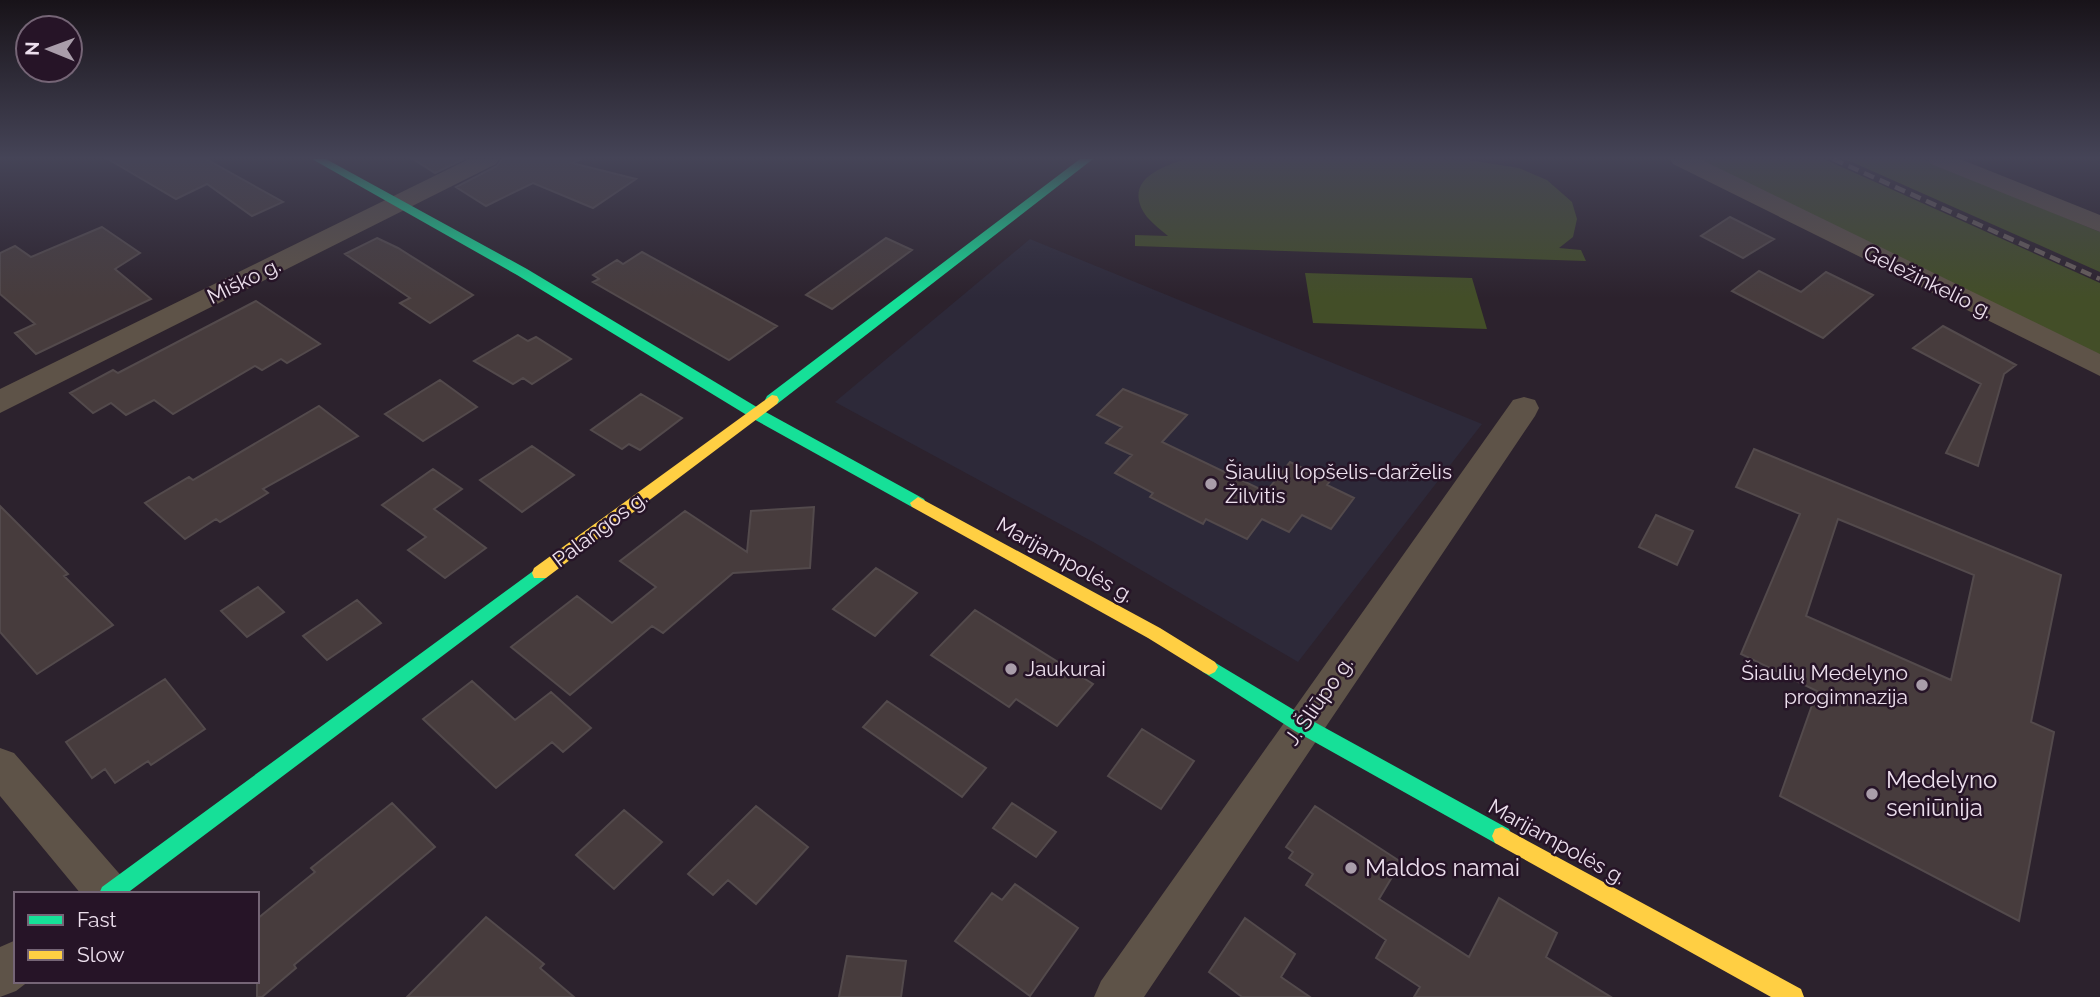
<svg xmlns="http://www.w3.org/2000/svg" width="2100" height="997" viewBox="0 0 2100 997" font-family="Raleway,sans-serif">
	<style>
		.education { fill: #2d2939 }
		.green { fill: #434e28 }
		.building { fill: #473c3d; stroke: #534a4c; stroke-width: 2; fill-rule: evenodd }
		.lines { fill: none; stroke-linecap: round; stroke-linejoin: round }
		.street { fill: #5e5348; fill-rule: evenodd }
		.fast { fill: #16e098; fill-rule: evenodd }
		.slow { fill: #ffcf43; fill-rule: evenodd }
		.rail { stroke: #685e5c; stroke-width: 4.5; stroke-dasharray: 11 6; stroke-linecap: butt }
		.poi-dot { fill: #a99daa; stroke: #261427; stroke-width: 2.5 }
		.labels { text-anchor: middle; stroke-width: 5; stroke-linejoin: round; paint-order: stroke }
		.street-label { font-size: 21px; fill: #ecdfed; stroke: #261427 }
		.poi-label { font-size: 21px; fill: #ecdfed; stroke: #261427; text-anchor: start }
		.near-poi-label { font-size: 24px; fill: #ecdfed; stroke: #261427; text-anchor: start }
	</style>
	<rect width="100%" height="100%" fill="#2c222d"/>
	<!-- education -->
	<path class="education" d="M 1030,239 L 1482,424 L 1298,662 L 1095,543 L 835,402 Z"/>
	<!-- green -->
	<path class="green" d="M 1188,159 L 1469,160 L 1519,168 L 1547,180 L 1572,202 L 1577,219 L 1573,237 L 1559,248 L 1581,250 L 1586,261 L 1135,246 L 1135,235 L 1168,236 C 1161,230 1153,224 1147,217 C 1121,182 1160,166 1188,159 Z
		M 1692,159 L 1824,159 L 2100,283 L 2100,360 Z
		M 1845,159 L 1923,159 L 2100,232 L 2100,272 Z
		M 1305,273 L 1472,278 L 1487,329 L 1313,323 Z"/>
	<!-- building -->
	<path class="building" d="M 108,159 L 206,159 L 283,202 L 252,216 L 207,184 L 176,199 Z
		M 413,159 L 464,159 L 435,173 Z
		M 502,159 L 582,159 L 572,163 L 636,179 L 593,208 L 533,183 L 486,206 L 456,187 L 497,166 Z
		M 1730,217 L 1774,239 L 1743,258 L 1701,236 Z
		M 102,227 L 140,253 L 115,269 L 151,299 L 36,354 L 15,333 L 35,324 L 0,294 L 0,253 L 15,246 L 31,257 Z
		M 377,238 L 398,248 L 473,295 L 430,323 L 400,303 L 410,298 L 345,254 Z
		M 886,238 L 912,250 L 832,309 L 806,295 Z
		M 642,252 L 777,326 L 729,360 L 593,282 L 599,279 L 593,275 L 617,260 L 623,264 Z
		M 1759,271 L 1801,292 L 1826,272 L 1873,295 L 1823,338 L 1732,291 Z
		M 256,301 L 320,344 L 287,363 L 281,359 L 262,370 L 255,366 L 173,414 L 154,400 L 126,415 L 111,403 L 93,413 L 70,393 L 113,370 L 118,373 Z
		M 1943,326 L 2016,365 L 2004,374 L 1978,466 L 1946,453 L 1981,384 L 1913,348 Z
		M 518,335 L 528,341 L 536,337 L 571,359 L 532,384 L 523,378 L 513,384 L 474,361 Z
		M 440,380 L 477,407 L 423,441 L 385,414 Z
		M 1123,389 L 1187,415 L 1162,442 L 1266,492 L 1290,462 L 1330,481 L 1327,485 L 1354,498 L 1331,529 L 1302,515 L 1289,532 L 1262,519 L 1247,539 L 1206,519 L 1203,524 L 1150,497 L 1153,493 L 1115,473 L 1132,455 L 1106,443 L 1122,427 L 1097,415 Z
		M 641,394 L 682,418 L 640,450 L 629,444 L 622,449 L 591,430 Z
		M 319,406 L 358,436 L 263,489 L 268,493 L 220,522 L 216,519 L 185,539 L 145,503 L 189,477 L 193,480 Z
		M 532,446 L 574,475 L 522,512 L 480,480 Z
		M 1754,449 L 2061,575 L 2031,722 L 2054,732 L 2019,921 L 1780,796 L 1817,691 L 1741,654 L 1800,514 L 1736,487 ZM 1838,519 L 1974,575 L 1951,680 L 1806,616 Z
		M 433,469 L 462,489 L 434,509 L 486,548 L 445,578 L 408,550 L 426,537 L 382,505 Z
		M 0,506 L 68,574 L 64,576 L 113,625 L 37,674 L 0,632 Z
		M 814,507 L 810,568 L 733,573 L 663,633 L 652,626 L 570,695 L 511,647 L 577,596 L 612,623 L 656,587 L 620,561 L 685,511 L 747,552 L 751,511 Z
		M 1656,515 L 1693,531 L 1677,565 L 1639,547 Z
		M 876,568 L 917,593 L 875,636 L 833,609 Z
		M 258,587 L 284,612 L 247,637 L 221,611 Z
		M 357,600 L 381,623 L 327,660 L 303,636 Z
		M 975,610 L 1093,684 L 1057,726 L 1016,699 L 1009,707 L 931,655 Z
		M 165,679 L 205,729 L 151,765 L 148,761 L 115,783 L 105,769 L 92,778 L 66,742 Z
		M 472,681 L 515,720 L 551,692 L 591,728 L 563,752 L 552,742 L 496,788 L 423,719 Z
		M 887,701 L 986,768 L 962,797 L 863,727 Z
		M 1142,729 L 1194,761 L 1161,809 L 1108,776 Z
		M 392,803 L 435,847 L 294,965 L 296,968 L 262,997 L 257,997 L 257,919 L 315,872 L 311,868 Z
		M 1012,803 L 1056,832 L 1036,857 L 993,828 Z
		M 756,806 L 808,847 L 756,904 L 728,880 L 713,895 L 688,874 Z
		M 1315,806 L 1401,862 L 1379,899 L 1469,957 L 1499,898 L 1557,933 L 1546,957 L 1611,997 L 1414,997 L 1420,987 L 1376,958 L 1386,940 L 1306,885 L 1313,874 L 1289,858 L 1293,852 L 1286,847 Z
		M 624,810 L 662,842 L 614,889 L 576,855 Z
		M 1015,884 L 1078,928 L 1030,996 L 955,941 L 992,893 L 1002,900 Z
		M 486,917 L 544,964 L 540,968 L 574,997 L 407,997 Z
		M 1245,918 L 1295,954 L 1281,977 L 1310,997 L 1242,997 L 1209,972 Z
		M 847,956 L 906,961 L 901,997 L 839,997 Z"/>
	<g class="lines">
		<!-- street -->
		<path class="street" d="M 469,159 L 499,159 L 496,164 L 0,413 L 0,389 Z
			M 1670,159 L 1700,159 L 2100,354 L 2100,376 L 1673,164 Z
			M 1928,159 L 1960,159 L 2100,215 L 2100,232 L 1931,164 Z
			M 1524,397 L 1535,400 L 1539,408 L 1535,416 L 1144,997 L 1094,997 L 1101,981 L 1513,400 Z
			M 0,748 L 14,753 L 124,879 L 131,894 L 81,894 L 0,796 Z
			M 16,940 L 16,981 L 29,981 L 16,991 L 0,997 L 0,947 Z"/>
		<!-- fast -->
		<path class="fast" d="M 312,159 L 326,159 L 527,269 L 760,409 L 924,499 L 926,503 L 924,507 L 912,507 L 750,417 L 517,275 Z
			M 1080,159 L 1093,159 L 777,404 L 767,404 L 765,400 L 767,396 Z
			M 540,566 L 546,568 L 548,573 L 546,578 L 126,894 L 99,894 L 102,887 Z
			M 1209,659 L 1309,719 L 1509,829 L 1512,836 L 1509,843 L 1502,845 L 1495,843 L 1295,731 L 1203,672 L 1200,667 L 1203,662 Z"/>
		<!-- slow -->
		<path class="slow" d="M 772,395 L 777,396 L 779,400 L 777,404 L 546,578 L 534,578 L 532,573 L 534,568 Z
			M 918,497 L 1160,628 L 1215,662 L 1218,667 L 1215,672 L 1209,675 L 1203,672 L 1148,638 L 912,507 L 910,503 Z
			M 1502,827 L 1801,989 L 1804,997 L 1771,997 L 1495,843 L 1492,836 L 1495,829 Z"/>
		<!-- rail -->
		<path class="rail" d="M 1833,159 L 2100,279"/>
	</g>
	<!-- sky -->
	<linearGradient id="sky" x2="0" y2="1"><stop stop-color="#181319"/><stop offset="0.53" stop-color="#454457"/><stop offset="1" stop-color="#454457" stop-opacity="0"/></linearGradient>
	<rect width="2100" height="298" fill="url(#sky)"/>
	<!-- markers -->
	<g class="poi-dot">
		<circle cx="1211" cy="484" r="7"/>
		<circle cx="1011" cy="669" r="7"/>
		<circle cx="1922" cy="685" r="7"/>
		<circle cx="1872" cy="794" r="7"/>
		<circle cx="1351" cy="868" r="7"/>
	</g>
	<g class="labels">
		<!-- street labels -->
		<g class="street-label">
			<text transform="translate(244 281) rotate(-26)" y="7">Miško g.</text>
			<text transform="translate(1928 282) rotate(26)" y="7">Geležinkelio g.</text>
			<text transform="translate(600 529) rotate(-37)" y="7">Palangos g.</text>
			<text transform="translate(1065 560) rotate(29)" y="7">Marijampolės g.</text>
			<text transform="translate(1319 701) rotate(-55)" y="7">J. Šliūpo g.</text>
			<text transform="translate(1557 842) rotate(29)" y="7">Marijampolės g.</text>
		</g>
		<!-- poi labels -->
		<g class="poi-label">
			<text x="1225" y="479">Šiaulių lopšelis-darželis<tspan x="1225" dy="24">Žilvitis</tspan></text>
			<text x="1025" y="676">Jaukurai</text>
			<text x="1908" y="680" text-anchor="end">Šiaulių Medelyno<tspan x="1908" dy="24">progimnazija</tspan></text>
		</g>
		<!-- near-poi labels -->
		<g class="near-poi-label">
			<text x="1886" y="788">Medelyno<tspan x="1886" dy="28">seniūnija</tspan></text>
			<text x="1365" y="876">Maldos namai</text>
		</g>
	</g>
	<!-- legend -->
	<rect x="14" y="892" width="245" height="91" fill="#261427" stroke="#756576" stroke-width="2"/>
	<rect x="28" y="915" width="35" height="10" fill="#16e098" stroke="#756576" stroke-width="2"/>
	<text x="77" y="927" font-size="21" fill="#ecdfed">Fast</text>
	<rect x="28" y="950" width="35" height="10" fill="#ffcf43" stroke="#756576" stroke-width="2"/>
	<text x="77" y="962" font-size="21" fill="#ecdfed">Slow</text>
	<!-- north arrow -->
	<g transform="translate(49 49) rotate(271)"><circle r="33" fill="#261427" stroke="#756576" stroke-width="2"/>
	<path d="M0-5L12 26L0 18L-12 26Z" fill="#a99daa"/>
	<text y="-10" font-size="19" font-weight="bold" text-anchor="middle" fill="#ecdfed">N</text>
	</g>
</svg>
